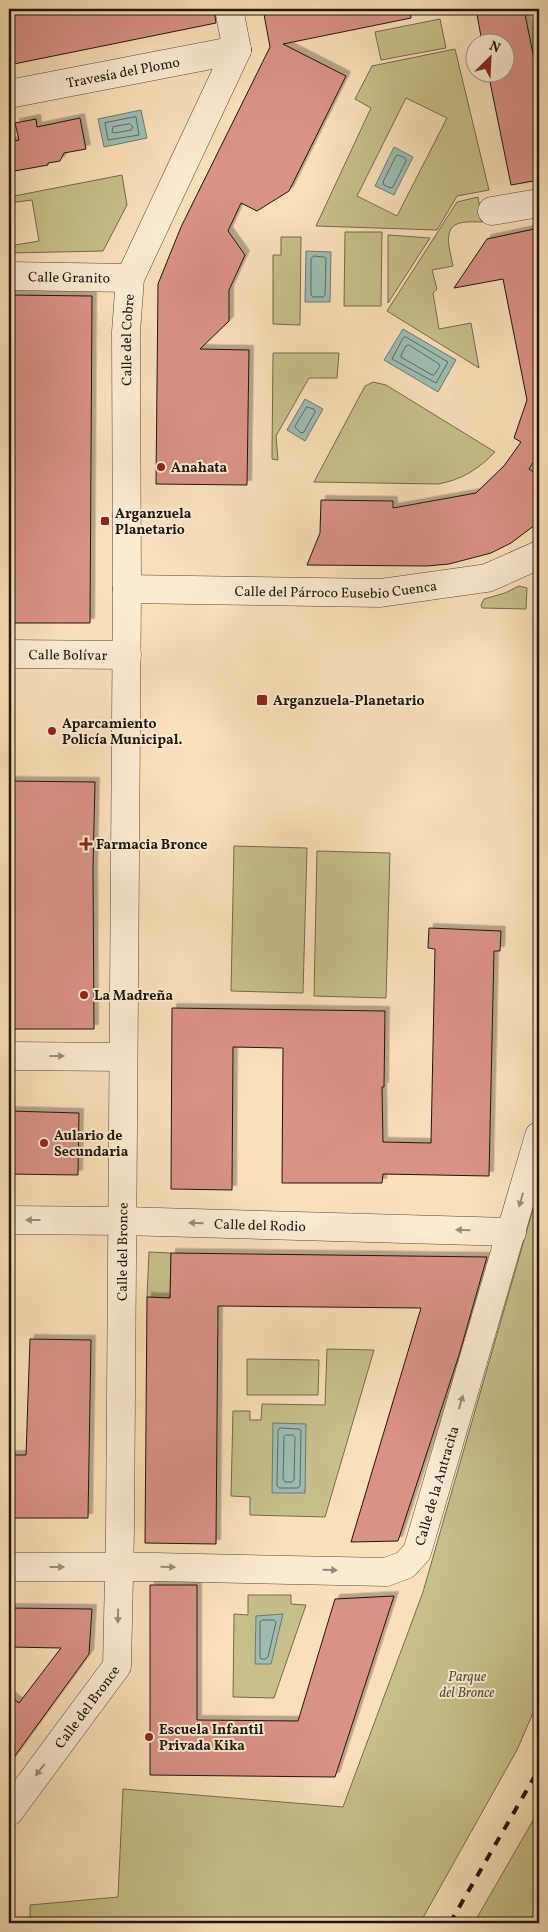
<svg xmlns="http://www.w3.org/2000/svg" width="548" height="1932" viewBox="0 0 548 1932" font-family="Vollkorn,serif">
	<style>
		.green { fill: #c6c08b; stroke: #736a4c; fill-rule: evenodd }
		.water { fill: #9ebdb3; stroke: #6c7a71 }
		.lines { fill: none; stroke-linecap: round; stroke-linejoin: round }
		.shore { stroke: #5f6960; stroke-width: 1 }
		.building { fill: #d99286; stroke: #20150e; filter: url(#shadow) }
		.minor-casing { stroke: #564839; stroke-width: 29 }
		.minor { stroke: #fbebd3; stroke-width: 28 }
		.rail { stroke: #20150e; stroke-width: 4; stroke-dasharray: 9 9; stroke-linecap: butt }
		.oneway { fill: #988b7a }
		.poi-dot { fill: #8f2418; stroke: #fbebd3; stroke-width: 2 }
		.labels { text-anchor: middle; stroke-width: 4; stroke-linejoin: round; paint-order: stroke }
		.street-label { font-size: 14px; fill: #20150e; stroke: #fbebd3 }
		.poi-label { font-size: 14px; font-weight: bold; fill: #20150e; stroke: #fbebd3; text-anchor: start }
		.park-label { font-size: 14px; font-style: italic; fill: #5a513a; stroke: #fbebd3 }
	</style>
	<defs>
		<filter id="shadow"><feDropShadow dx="4.5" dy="-4.5" stdDeviation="0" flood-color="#0004"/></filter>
	</defs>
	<rect width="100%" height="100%" fill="#f9e0bb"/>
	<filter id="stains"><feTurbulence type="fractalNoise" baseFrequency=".004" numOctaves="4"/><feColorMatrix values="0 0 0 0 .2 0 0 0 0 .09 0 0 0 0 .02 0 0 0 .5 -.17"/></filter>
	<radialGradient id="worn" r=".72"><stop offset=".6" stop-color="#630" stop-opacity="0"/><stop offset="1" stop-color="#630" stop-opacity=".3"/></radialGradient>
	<!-- green -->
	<path class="green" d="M 440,19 L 446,48 L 381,60 L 375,32 Z
		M 455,49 L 489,190 L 457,196 L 437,230 L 316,226 L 371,108 L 355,99 L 372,66 ZM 406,98 L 447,118 L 397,216 L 357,196 Z
		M 122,175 L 127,205 L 103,251 L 9,253 L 9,246 L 39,241 L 32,200 L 9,203 L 9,197 Z
		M 478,197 L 482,222 C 475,222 464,221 457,224 C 442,230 451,254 453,266 L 432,270 L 437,289 L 433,293 L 439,329 L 471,323 L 479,368 L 387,311 L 457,202 Z
		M 345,232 L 382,232 L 381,306 L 344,306 Z
		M 388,235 L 430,238 L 388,303 Z
		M 281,237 L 301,237 L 300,325 L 273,324 L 273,255 L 281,255 Z
		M 273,353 L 339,353 L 337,378 L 309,378 L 276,436 L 278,460 L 272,459 Z
		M 373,382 L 386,385 L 495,452 C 479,469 461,480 438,484 L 314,482 L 365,386 Z
		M 519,586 L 527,588 L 526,609 L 482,608 L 481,605 L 484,599 L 505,593 Z
		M 234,846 L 307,848 L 303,993 L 231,991 Z
		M 317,851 L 390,853 L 386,998 L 314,996 Z
		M 539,1188 L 539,1699 L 517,1750 L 420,1923 L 30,1923 L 30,1905 L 118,1897 L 123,1789 L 343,1807 L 423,1592 Z
		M 149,1252 L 171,1253 L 170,1298 L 147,1297 Z
		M 327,1349 L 374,1350 L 325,1517 L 250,1515 L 250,1497 L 231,1496 L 233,1411 L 250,1411 L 250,1420 L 261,1420 L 262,1404 L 325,1405 Z
		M 247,1359 L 319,1360 L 318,1395 L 247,1395 Z
		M 248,1595 L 291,1595 L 291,1604 L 306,1605 L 274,1698 L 233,1697 L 234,1614 L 248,1615 Z
		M 539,1810 L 539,1923 L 474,1923 Z"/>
	<!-- water -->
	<path class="water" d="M 141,110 L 147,138 L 104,147 L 98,119 Z
		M 394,147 L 413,157 L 394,195 L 375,186 Z
		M 306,251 L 331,252 L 330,302 L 305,302 Z
		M 403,329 L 456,360 L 438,392 L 384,360 Z
		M 305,399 L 323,409 L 305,441 L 287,430 Z
		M 273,1423 L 306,1424 L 305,1493 L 272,1493 Z
		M 283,1614 L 271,1664 L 255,1664 L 256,1616 Z"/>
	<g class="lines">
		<!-- shore -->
		<path class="shore" d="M 136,117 L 139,135 L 108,140 L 105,123 Z
			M 130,124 L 133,127 L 131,130 L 115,133 L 112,132 L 113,127 Z
			M 398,155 L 405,158 L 406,161 L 393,187 L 390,188 L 384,185 L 383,182 L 396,156 Z
			M 314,256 L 324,257 L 326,258 L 325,295 L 323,297 L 313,297 L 311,295 L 311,259 Z
			M 406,337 L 448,362 L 436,383 L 392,359 L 403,338 Z
			M 409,345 L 439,364 L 440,366 L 434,375 L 432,375 L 401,357 L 401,355 L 406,346 Z
			M 307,407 L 314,409 L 315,412 L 304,432 L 301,433 L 295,427 Z
			M 280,1428 L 299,1429 L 301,1430 L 300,1486 L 298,1488 L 279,1488 L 277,1486 L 278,1431 Z
			M 286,1435 L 293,1435 L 295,1437 L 294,1480 L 292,1482 L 285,1482 L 283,1479 L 284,1437 Z
			M 263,1620 L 274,1620 L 276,1622 L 268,1657 L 265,1659 L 261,1659 L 260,1657 L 260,1622 Z"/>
	</g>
	<!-- building -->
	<path class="building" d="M 9,9 L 214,9 L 216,23 L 9,65 Z
		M 263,9 L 410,9 L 411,18 L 283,44 L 346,76 L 289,191 L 257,211 L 241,203 L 228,231 L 245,255 L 229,290 L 229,321 L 200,349 L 249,350 L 247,485 L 156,484 L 158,284 L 181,227 L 270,47 Z
		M 476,9 L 524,9 L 539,84 L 539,180 L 511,185 L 488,72 L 506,72 L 506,42 L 482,42 Z
		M 80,118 L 86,149 L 64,153 L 60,161 L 48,163 L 48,165 L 9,172 L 9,142 L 19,140 L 15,123 L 36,119 L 37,127 Z
		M 539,228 L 539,453 L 529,469 L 539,476 L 539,522 L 511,543 L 491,553 L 449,564 L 427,566 L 307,565 L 320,533 L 321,500 L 393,501 L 393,508 L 476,493 L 504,466 L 521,442 L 514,438 L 527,400 L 503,279 L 454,288 L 487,239 Z
		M 9,295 L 92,296 L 90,623 L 9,623 Z
		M 9,781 L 95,782 L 93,868 L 94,1029 L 9,1029 Z
		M 429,928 L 501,931 L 500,951 L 494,951 L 489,1176 L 383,1174 L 382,1183 L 282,1183 L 283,1048 L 233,1047 L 232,1190 L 171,1189 L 172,1008 L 385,1011 L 384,1087 L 382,1087 L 383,1142 L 431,1143 L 435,949 L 428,948 Z
		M 9,1111 L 79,1113 L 78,1175 L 9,1174 Z
		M 171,1253 L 487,1257 L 459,1355 L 398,1541 L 351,1542 L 421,1308 L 218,1306 L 216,1544 L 145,1543 L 147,1297 L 170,1298 Z
		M 30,1339 L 91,1340 L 88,1518 L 9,1518 L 9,1455 L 26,1455 Z
		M 150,1585 L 197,1585 L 197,1720 L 298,1721 L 335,1599 L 394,1596 L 335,1777 L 150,1775 Z
		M 9,1608 L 92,1609 L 89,1654 L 9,1764 L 9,1695 L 19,1703 L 61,1648 L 9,1647 Z"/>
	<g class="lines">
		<defs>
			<g id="minor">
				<path d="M 229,9 L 237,50"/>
				<path id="s1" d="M 9,94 L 237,50"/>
				<path d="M 492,211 L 539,203"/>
				<path id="s2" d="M 9,276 L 130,278"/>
				<path id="s3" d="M 127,589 L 380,593 L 487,578 L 539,555"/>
				<path id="s4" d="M 9,654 L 127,655"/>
				<path d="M 9,1056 L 122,1057"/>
				<path id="s5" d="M 9,1220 L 122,1221 L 512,1232"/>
				<path id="s6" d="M 9,1567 L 156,1567 L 386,1572 L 405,1565 L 417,1552 L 539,1136"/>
				<path id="s7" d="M 9,1812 L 117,1666 L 120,1530 L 127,589 L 126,332 L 130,278 L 237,50"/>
			</g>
		</defs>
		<!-- minor casing -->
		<use href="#minor" class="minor-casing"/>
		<!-- minor -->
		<use href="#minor" class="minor"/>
		<!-- rail -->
		<path class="rail" d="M 450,1923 L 539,1769"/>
	</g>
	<!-- one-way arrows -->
	<defs><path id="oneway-solid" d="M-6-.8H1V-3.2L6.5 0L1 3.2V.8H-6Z" transform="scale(1.25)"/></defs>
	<g class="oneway">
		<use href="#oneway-solid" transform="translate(57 1056)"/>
		<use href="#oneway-solid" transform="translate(521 1200) rotate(106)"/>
		<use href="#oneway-solid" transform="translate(33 1220) rotate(-180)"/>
		<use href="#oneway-solid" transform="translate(196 1223) rotate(-179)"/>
		<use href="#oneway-solid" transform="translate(463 1230) rotate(-179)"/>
		<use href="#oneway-solid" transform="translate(461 1402) rotate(-74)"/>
		<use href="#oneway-solid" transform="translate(57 1567)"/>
		<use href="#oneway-solid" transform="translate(168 1567) rotate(1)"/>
		<use href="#oneway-solid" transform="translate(330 1570) rotate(1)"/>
		<use href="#oneway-solid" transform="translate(118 1616) rotate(91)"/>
		<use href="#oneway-solid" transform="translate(40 1770) rotate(127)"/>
	</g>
	<!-- markers -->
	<g class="poi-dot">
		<circle cx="161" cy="467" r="5"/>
		<rect x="100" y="516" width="10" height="10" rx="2.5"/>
		<rect x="256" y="694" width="12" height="12" rx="2.5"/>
		<circle cx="52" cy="731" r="5"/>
		<path d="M83.5 836.5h5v5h5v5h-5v5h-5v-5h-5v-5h5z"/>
		<circle cx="84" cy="995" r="5"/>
		<circle cx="44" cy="1143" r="5"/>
		<circle cx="149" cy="1737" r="5"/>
	</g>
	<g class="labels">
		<!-- street labels -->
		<g class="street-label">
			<text dy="5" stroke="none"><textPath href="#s1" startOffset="116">Travesía del Plomo</textPath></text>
			<text dy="5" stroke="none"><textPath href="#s2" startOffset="60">Calle Granito</textPath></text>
			<text dy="5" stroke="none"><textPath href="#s7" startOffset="1508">Calle del Cobre</textPath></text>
			<text dy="5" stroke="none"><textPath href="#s3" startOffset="209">Calle del Párroco Eusebio Cuenca</textPath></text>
			<text dy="5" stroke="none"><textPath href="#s4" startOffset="59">Calle Bolívar</textPath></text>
			<text dy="5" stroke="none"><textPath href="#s5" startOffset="251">Calle del Rodio</textPath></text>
			<text dy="5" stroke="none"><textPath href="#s7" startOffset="596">Calle del Bronce</textPath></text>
			<text dy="5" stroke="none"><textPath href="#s6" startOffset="484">Calle de la Antracita</textPath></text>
			<text dy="5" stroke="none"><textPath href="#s7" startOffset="131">Calle del Bronce</textPath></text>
		</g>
		<!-- poi labels -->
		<g class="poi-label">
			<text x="171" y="472">Anahata</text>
			<text x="115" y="518">Arganzuela<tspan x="115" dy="16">Planetario</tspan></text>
			<text x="273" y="705">Arganzuela-Planetario</text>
			<text x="62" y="728">Aparcamiento<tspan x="62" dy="16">Policía Municipal.</tspan></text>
			<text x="96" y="849">Farmacia Bronce</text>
			<text x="94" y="1000">La Madreña</text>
			<text x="54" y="1140">Aulario de<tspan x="54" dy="16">Secundaria</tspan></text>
			<text x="159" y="1734">Escuela Infantil<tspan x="159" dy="16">Privada Kika</tspan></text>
		</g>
		<!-- park labels -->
		<g class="park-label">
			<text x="467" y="1681">Parque<tspan x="467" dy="16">del Bronce</tspan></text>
		</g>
	</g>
	<!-- margin -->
	<rect width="548" height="1932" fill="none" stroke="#f9e0bb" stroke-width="30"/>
	<rect x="10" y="10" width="528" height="1912" fill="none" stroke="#20150e" stroke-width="2.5"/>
	<rect x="15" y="15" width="518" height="1902" fill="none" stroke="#20150e"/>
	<!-- north arrow -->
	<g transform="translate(490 58) rotate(24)"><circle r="24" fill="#fbebd3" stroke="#a39584"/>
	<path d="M0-4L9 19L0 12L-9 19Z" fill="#8f2418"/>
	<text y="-8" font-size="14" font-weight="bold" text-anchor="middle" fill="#20150e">N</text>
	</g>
	<rect width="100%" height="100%" filter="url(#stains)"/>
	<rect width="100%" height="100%" fill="url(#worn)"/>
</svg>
